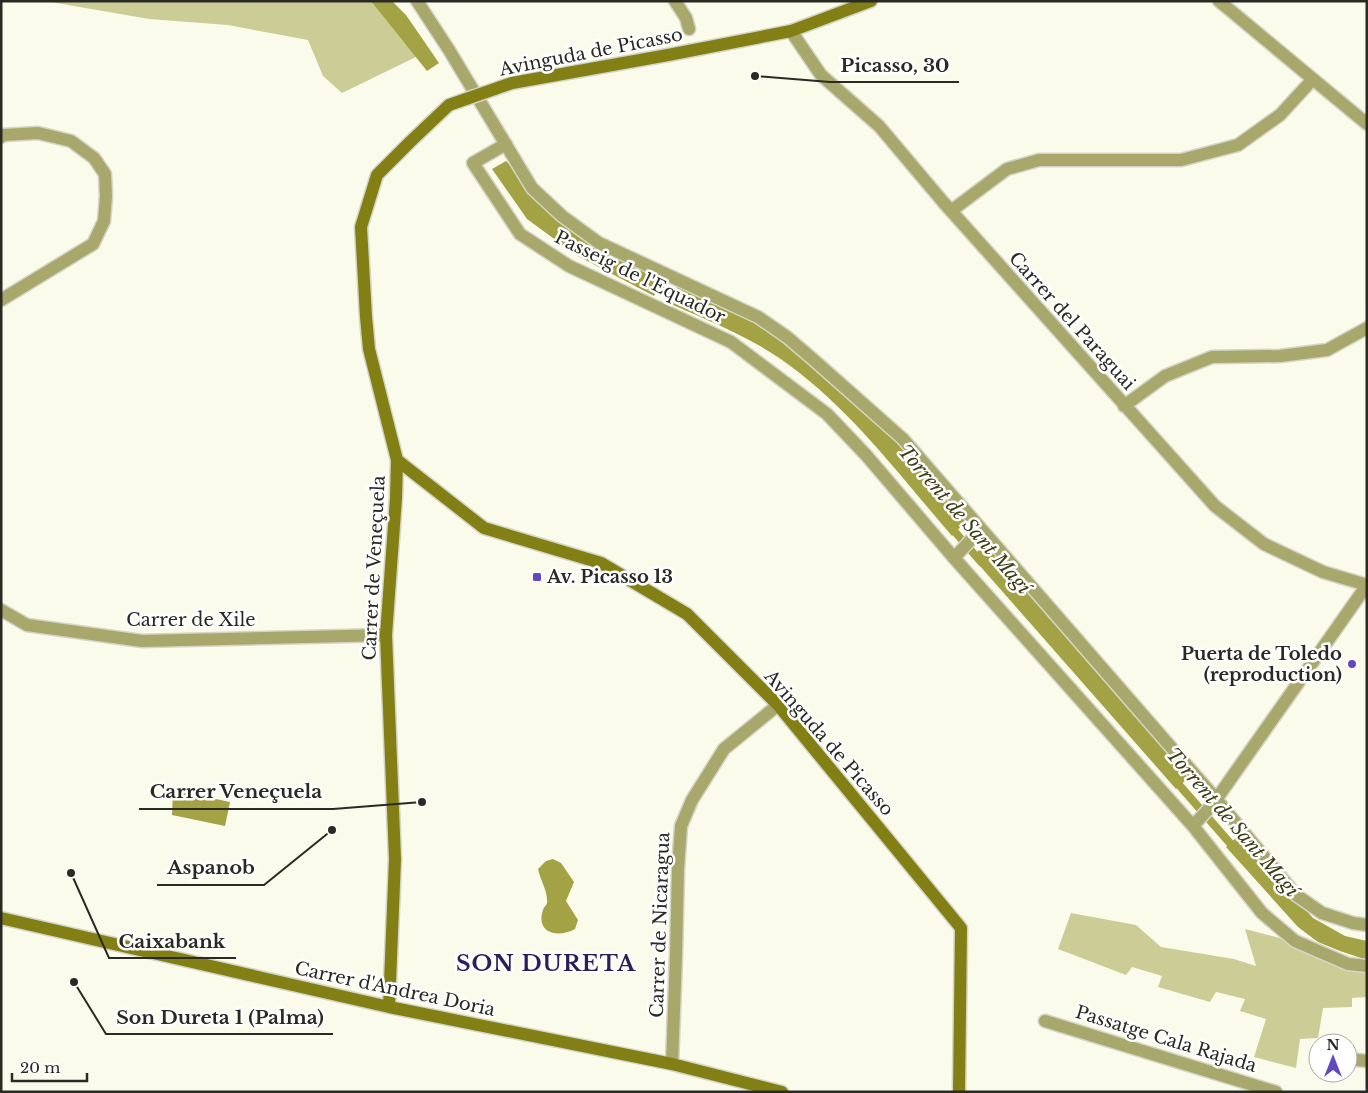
<svg xmlns="http://www.w3.org/2000/svg" width="1368" height="1093" viewBox="0 0 1368 1093" font-family="'Libre Baskerville',serif">
	<style>
		.green { fill: #cccd96 }
		.water { fill: #a3a245 }
		.lines { fill: none; stroke-linecap: round; stroke-linejoin: round }
		.stream { stroke: #a3a245; stroke-width: 8 }
		.lane-casing { stroke: #d5d5c7; stroke-width: 15 }
		.street-casing { stroke: #d5d5c7; stroke-width: 15 }
		.secondary-casing { stroke: #d5d5c7; stroke-width: 15 }
		.lane { stroke: #a8a86d; stroke-width: 12 }
		.street { stroke: #a8a86d; stroke-width: 12 }
		.secondary { stroke: #828014; stroke-width: 12 }
		.secondary-bridge-casing { stroke: #d5d5c7; stroke-width: 15; stroke-linecap: butt }
		.secondary-bridge { stroke: #828014; stroke-width: 12 }
		.poi-dot { fill: #6347c0; stroke: #fff; stroke-width: 2 }
		.labels { text-anchor: middle; stroke-width: 5; stroke-linejoin: round; paint-order: stroke }
		.street-label { font-size: 18px; fill: #2a2a24; stroke: #fff }
		.poi-label { font-size: 18px; font-weight: bold; fill: #2a2a24; stroke: #fff; text-anchor: start }
		.water-label { font-size: 19px; font-style: italic; fill: #3e3d16; stroke: #fff }
		.district-label { font-size: 22px; font-weight: bold; letter-spacing: 1px; fill: #2b1e59; stroke: #fff }
		.leader { fill: none; stroke: #2a2a24; stroke-width: 2 }
		.callout-dot { fill: #2a2a24; stroke: #fff; stroke-width: 2 }
		.callout-label { font-size: 19px; text-anchor: middle; font-weight: bold; fill: #2a2a24; stroke: #fff; stroke-width: 5; stroke-linejoin: round; paint-order: stroke }
	</style>
	<rect width="100%" height="100%" fill="#fbfbeb"/>
	<!-- green -->
	<path class="green" d="M 45,1 L 392,1 L 418,56 L 342,93 L 323,76 L 308,40 L 228,25 L 149,19 Z
		M 1071,913 L 1136,925 L 1161,947 L 1234,959 L 1256,966 L 1245,929 L 1280,938 L 1350,971 L 1367,973 L 1367,997 L 1352,998 L 1352,1007 L 1323,1008 L 1318,1038 L 1300,1039 L 1296,1068 L 1254,1057 L 1266,1019 L 1240,1011 L 1245,999 L 1216,992 L 1210,1002 L 1158,987 L 1162,976 L 1132,967 L 1126,975 L 1058,949 Z"/>
	<!-- water -->
	<path class="water" d="M 371,1 L 392,1 L 406,15 L 439,63 L 427,71 Z
		M 506,161 L 570,229 L 662,279 L 654,296 L 576,255 L 527,219 L 492,169 Z
		M 678,284 L 764,327 L 825,373 L 881,425 L 966,521 L 952,536 C 901,477 852,411 789,365 C 753,338 711,322 671,304 Z
		M 985,544 L 1189,777 L 1176,789 L 972,557 Z
		M 173,790 L 230,802 L 225,826 L 172,815 Z
		M 1239,835 L 1313,918 L 1345,936 L 1367,941 L 1367,960 L 1340,951 L 1318,942 L 1298,927 L 1226,847 Z
		M 553,859 L 561,863 L 574,882 L 566,901 L 578,920 L 575,929 C 559,938 535,934 543,910 C 544,906 548,905 547,900 C 547,890 540,879 538,869 L 546,861 Z"/>
	<g class="lines">
		<!-- stream -->
		<path class="stream" d="M 649,284 L 681,300
			M 949,525 L 981,562
			M 1173,778 L 1236,850"/>
		<defs>
			<path id="lane" d="M 675,1 L 686,18 L 689,29"/>
			<path id="street" d="M 417,1 L 449,50 L 532,188 L 562,216 L 599,243 L 758,317 L 787,337 L 815,361 L 903,439 L 1216,799 L 1296,895 L 1322,913 L 1353,923 L 1367,925
				M 1219,1 L 1367,124
				M 791,31 L 821,75 L 879,126 L 944,203 L 1215,506 L 1264,544 L 1323,572 L 1367,585
				M 1,137 L 3,135 L 38,133 L 71,141 L 94,158 L 105,174 L 106,196 L 104,221 L 93,244 L 1,300
				M 506,144 L 473,163 L 520,234 L 569,266 L 731,342 L 827,414 L 866,455 L 954,558 L 1193,826 L 1262,913 L 1295,941 L 1348,964 L 1367,966
				M 951,211 L 1007,169 L 1039,160 L 1181,160 L 1238,145 L 1280,115 L 1313,79
				M 1124,406 L 1165,376 L 1212,357 L 1280,356 L 1327,350 L 1367,328
				M 954,558 L 981,529
				M 1,610 L 27,625 L 142,641 L 386,635
				M 1193,826 L 1213,804 L 1367,585
				M 1045,1021 L 1276,1092
				M 1348,1059 L 1367,1061
				M 672,1064 L 676,956 L 678,869 L 681,826 L 692,800 L 724,749 L 778,705"/>
			<path id="secondary" d="M 512,83 L 668,55 L 791,31 L 871,1
				M 397,460 L 484,528 L 601,563 L 687,614 L 778,705 L 961,928 L 959,1092
				M 1,918 L 389,1007 L 672,1064 L 782,1092
				M 389,1007 L 395,859 L 386,635 L 396,498 L 397,460 L 369,349 L 366,317 L 361,227 L 377,175 L 410,142"/>
		</defs>
		<!-- lane casing -->
		<use href="#lane" class="lane-casing"/>
		<!-- street casing -->
		<use href="#street" class="street-casing"/>
		<!-- secondary casing -->
		<use href="#secondary" class="secondary-casing"/>
		<!-- lane -->
		<use href="#lane" class="lane"/>
		<!-- street -->
		<use href="#street" class="street"/>
		<!-- secondary -->
		<use href="#secondary" class="secondary"/>
		<defs>
			<path id="secondary-bridge" d="M 410,142 L 449,105 L 512,83"/>
		</defs>
		<!-- secondary-bridge casing -->
		<use href="#secondary-bridge" class="secondary-bridge-casing"/>
		<!-- secondary-bridge -->
		<use href="#secondary-bridge" class="secondary-bridge"/>
	</g>
	<!-- markers -->
	<g class="poi-dot">
		<rect x="532" y="572" width="10" height="10" rx="2.5"/>
		<circle cx="1352" cy="664" r="5"/>
	</g>
	<g class="labels">
		<!-- street labels -->
		<g class="street-label">
			<text transform="translate(591 52) rotate(-11)" y="6">Avinguda de Picasso</text>
			<text transform="translate(640 277) rotate(26)" y="6">Passeig de l'Equador</text>
			<text transform="translate(1072 321) rotate(48)" y="6">Carrer del Paraguai</text>
			<text transform="translate(374 568) rotate(-87)" y="6">Carrer de Veneçuela</text>
			<text x="191" y="626">Carrer de Xile</text>
			<text transform="translate(829 743) rotate(49)" y="6">Avinguda de Picasso</text>
			<text transform="translate(660 925) rotate(-88)" y="6">Carrer de Nicaragua</text>
			<text transform="translate(395 989) rotate(12)" y="6">Carrer d'Andrea Doria</text>
			<text transform="translate(1166 1039) rotate(17)" y="6">Passatge Cala Rajada</text>
		</g>
		<!-- poi labels -->
		<g class="poi-label">
			<text x="547" y="583">Av. Picasso 13</text>
			<text x="1342" y="660" text-anchor="end">Puerta de Toledo<tspan x="1342" dy="21">(reproduction)</tspan></text>
		</g>
		<!-- water labels -->
		<g class="water-label">
			<text transform="translate(965 519) rotate(49)" y="7">Torrent de Sant Magí</text>
			<text transform="translate(1233 822) rotate(49)" y="7">Torrent de Sant Magí</text>
		</g>
		<!-- district labels -->
		<g class="district-label">
			<text x="546" y="971">SON DURETA</text>
		</g>
	</g>
	<!-- callouts -->
	<path class="leader" d="M755 76L830 82H959M422 802L333 809H139M332 830L264 885H157M71 873L109 958H236M74 982L106 1034H333"/>
	<g class="callout-dot">
		<circle cx="755" cy="76" r="5"/>
		<circle cx="422" cy="802" r="5"/>
		<circle cx="332" cy="830" r="5"/>
		<circle cx="71" cy="873" r="5"/>
		<circle cx="74" cy="982" r="5"/>
	</g>
	<g class="callout-label">
		<text x="895" y="72">Picasso, 30</text>
		<text x="236" y="798">Carrer Veneçuela</text>
		<text x="211" y="874">Aspanob</text>
		<text x="172" y="948">Caixabank</text>
		<text x="220" y="1024">Son Dureta 1 (Palma)</text>
	</g>
	<!-- border -->
	<rect width="1368" height="1093" fill="none" stroke="#2a2a24" stroke-width="5"/>
	<!-- north arrow -->
	<g transform="translate(1333 1058)"><circle r="24" fill="#ffffff" stroke="#aaaaa7"/>
	<path d="M0-4L9 19L0 12L-9 19Z" fill="#6347c0"/>
	<text y="-8" font-size="14" font-weight="bold" text-anchor="middle" fill="#2a2a24">N</text>
	</g>
	<!-- scale -->
	<path d="M12 1073v8h75v-8" fill="none" stroke="#2a2a24" stroke-width="2.5"/>
	<text x="20" y="1073" font-size="15" fill="#2a2a24" stroke="#ffffff" stroke-width="4" paint-order="stroke">20 m</text>
</svg>
